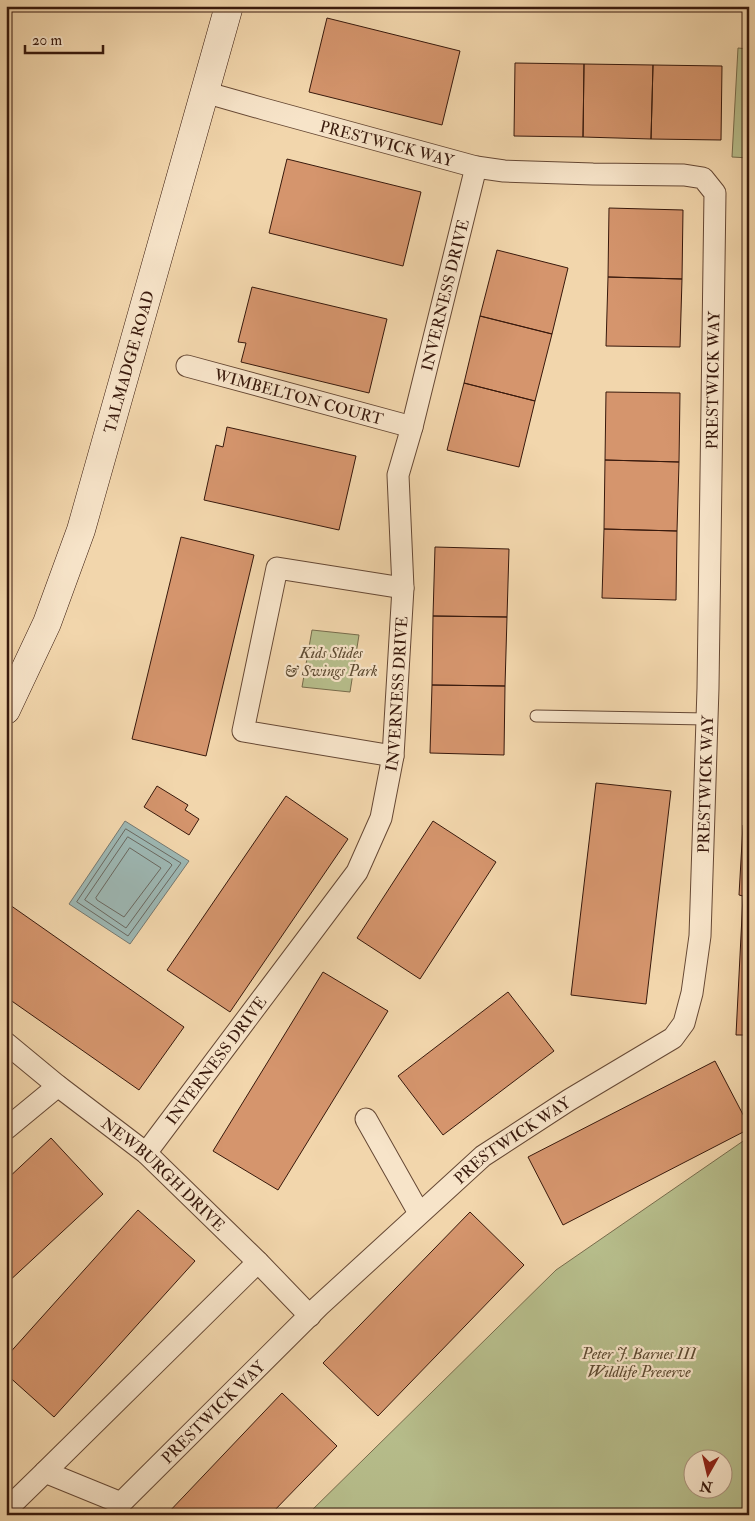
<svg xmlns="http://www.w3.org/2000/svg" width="755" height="1521" viewBox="0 0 755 1521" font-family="'IM FELL Double Pica',serif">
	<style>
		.green { fill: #b7be8c; stroke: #786c4c; fill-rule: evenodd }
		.water { fill: #9db7b3; stroke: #757870 }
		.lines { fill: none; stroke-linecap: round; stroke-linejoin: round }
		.shore { stroke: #6a6860; stroke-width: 1 }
		.building { fill: #d5956d; stroke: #38190c }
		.lane-casing { stroke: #664834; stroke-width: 13 }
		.street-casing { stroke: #664834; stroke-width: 23 }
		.secondary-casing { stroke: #38190c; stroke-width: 29 }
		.lane { stroke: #f7e4c9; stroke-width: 11 }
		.street { stroke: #f7e4c9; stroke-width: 21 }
		.secondary { stroke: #f7e4c9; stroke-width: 28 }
		.labels { text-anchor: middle; stroke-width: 4.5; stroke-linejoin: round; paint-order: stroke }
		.street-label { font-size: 16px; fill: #38190c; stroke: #f7e4c9 }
		.park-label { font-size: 16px; font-style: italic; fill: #5e4b32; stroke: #f7e4c9 }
	</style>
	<rect width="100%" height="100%" fill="#f2d6ac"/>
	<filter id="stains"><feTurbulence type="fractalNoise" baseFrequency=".004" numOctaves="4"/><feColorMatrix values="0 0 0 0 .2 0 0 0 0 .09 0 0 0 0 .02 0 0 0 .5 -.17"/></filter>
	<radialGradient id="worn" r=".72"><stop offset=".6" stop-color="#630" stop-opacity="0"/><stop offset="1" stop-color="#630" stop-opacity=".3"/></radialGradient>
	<!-- green -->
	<path class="green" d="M 738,48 L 749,49 L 749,158 L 732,157 Z
		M 312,630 L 359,635 L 350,692 L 302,687 Z
		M 749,1137 L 749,1515 L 307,1515 L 556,1270 ZM 692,1458 L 722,1458 L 722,1488 L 692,1488 Z"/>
	<!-- water -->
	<path class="water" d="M 125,821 L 189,861 L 130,944 L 69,904 Z"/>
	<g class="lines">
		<!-- shore -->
		<path class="shore" d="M 126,829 L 181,863 L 128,936 L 77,902 Z
			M 128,837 L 170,863 L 172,865 L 126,928 L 85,900 Z
			M 130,848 L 161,868 L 124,917 L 97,900 L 96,898 Z"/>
	</g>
	<!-- building -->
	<path class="building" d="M 327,18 L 460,51 L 442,125 L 309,92 Z
		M 515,63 L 584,64 L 583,137 L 514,136 Z
		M 584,64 L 653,65 L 651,139 L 583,137 Z
		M 653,65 L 722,66 L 721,140 L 651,139 Z
		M 287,159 L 421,192 L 403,266 L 269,233 Z
		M 609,208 L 683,210 L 682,279 L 608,277 Z
		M 497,250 L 568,268 L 552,334 L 480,316 Z
		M 608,277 L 682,279 L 680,347 L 606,346 Z
		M 252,287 L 387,319 L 369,393 L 241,362 L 246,343 L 238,342 Z
		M 480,316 L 552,334 L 535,401 L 464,383 Z
		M 464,383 L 535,401 L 519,467 L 447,450 Z
		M 606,392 L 680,393 L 679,462 L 605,460 Z
		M 227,427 L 356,456 L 339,530 L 204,500 L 216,445 L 223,447 Z
		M 605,460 L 679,462 L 677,531 L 604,529 Z
		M 604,529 L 677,531 L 676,600 L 602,598 Z
		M 181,537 L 254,555 L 206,756 L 132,739 Z
		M 435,547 L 509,549 L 507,617 L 433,616 Z
		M 749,565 L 749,634 L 748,634 Z
		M 433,616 L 507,617 L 505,686 L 432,685 Z
		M 748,634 L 749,634 L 749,702 L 746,702 Z
		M 432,685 L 505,686 L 504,755 L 430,753 Z
		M 746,702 L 749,702 L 749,771 L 745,771 Z
		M 596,783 L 671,791 L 646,1004 L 571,995 Z
		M 157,786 L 188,805 L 185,810 L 199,819 L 189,835 L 144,807 Z
		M 286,796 L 348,839 L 230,1012 L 167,970 Z
		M 433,821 L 496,862 L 420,979 L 357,938 Z
		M 743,825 L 749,825 L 749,1035 L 736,1035 L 743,896 L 739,895 Z
		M 10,905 L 184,1027 L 139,1090 L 6,997 L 6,911 Z
		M 323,972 L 388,1011 L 278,1190 L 213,1151 Z
		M 508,992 L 554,1051 L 443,1135 L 398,1076 Z
		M 715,1061 L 749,1126 L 749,1129 L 563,1225 L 528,1157 Z
		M 51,1138 L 103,1194 L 6,1284 L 6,1180 Z
		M 138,1210 L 195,1261 L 54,1417 L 6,1374 L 6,1357 Z
		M 470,1212 L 524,1265 L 378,1416 L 323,1363 Z
		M 282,1393 L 337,1446 L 270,1515 L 166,1515 Z"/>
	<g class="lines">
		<defs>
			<path id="lane" d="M 536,716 L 707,719"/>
			<g id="street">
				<path id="s1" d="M 187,366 L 412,427"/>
				<path d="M 393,756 L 243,731 L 277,568 L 403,588"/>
				<path id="s2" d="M 6,1043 L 58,1086 L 146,1153 L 258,1262 L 310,1316"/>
				<path d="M 366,1119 L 419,1213"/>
				<path d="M 6,1129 L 58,1086"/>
				<path id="s3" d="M 146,1153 L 357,872 L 381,818 L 393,756 L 403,588 L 398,475 L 412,427 L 476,167"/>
				<path d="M 45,1472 L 258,1262"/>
				<path id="s4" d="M 6,1510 L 45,1472 L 121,1503 L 319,1306 L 483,1156 L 569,1100 L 673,1038 L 684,1023 L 692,993 L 700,936 L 708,688 L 715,193 L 703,178 L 684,175 L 593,174 L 504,171 L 476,167 L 264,109 L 204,92"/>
			</g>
			<g id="secondary">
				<path id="s5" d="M 6,710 L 47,623 L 81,530 L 229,6"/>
			</g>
		</defs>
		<!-- lane casing -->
		<use href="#lane" class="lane-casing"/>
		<!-- street casing -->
		<use href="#street" class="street-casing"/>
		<!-- secondary casing -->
		<use href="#secondary" class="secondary-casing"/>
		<!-- lane -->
		<use href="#lane" class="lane"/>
		<!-- street -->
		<use href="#street" class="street"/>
		<!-- secondary -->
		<use href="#secondary" class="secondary"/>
	</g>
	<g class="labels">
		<!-- street labels -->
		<g class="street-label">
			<text transform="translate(387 143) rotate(15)" y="6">PRESTWICK WAY</text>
			<text dy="6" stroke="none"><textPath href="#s3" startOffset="941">INVERNESS DRIVE</textPath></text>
			<text dy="6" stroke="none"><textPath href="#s5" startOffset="370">TALMADGE ROAD</textPath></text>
			<text dy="6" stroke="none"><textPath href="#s4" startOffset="1525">PRESTWICK WAY</textPath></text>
			<text dy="6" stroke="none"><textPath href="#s1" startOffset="116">WIMBELTON COURT</textPath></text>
			<text dy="6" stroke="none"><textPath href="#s3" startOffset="536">INVERNESS DRIVE</textPath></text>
			<text dy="6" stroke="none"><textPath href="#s4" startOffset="1121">PRESTWICK WAY</textPath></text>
			<text dy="6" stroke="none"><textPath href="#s3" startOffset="116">INVERNESS DRIVE</textPath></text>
			<text dy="6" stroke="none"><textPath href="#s4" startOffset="671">PRESTWICK WAY</textPath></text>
			<text dy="6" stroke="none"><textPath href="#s2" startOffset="205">NEWBURGH DRIVE</textPath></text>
			<text dy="6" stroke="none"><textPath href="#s4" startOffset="266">PRESTWICK WAY</textPath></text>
		</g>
		<!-- park labels -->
		<g class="park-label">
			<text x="331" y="658">Kids Slides<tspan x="331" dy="18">&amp; Swings Park</tspan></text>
			<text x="639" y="1359">Peter J. Barnes III<tspan x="639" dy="18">Wildlife Preserve</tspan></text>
		</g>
	</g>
	<!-- margin -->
	<rect width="755" height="1521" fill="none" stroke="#f2d6ac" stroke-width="25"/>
	<rect x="8" y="8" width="740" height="1506" fill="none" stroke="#38190c" stroke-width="2.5"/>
	<rect x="12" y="12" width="730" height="1496" fill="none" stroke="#38190c"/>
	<!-- north arrow -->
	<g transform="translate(708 1474) rotate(188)"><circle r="24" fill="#f7e4c9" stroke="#ab937d"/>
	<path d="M0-4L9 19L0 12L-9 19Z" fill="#8f2418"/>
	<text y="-8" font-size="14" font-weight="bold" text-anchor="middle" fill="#38190c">N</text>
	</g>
	<!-- scale -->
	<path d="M25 45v8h78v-8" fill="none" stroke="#38190c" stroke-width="2.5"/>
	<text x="32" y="45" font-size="15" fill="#38190c" stroke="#f7e4c9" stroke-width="4" paint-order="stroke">20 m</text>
	<rect width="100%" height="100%" filter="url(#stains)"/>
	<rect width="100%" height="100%" fill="url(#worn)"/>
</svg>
